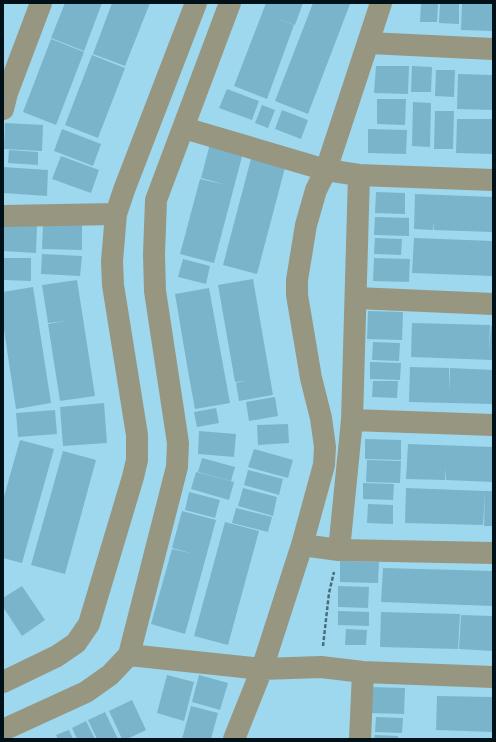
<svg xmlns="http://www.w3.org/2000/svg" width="496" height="742" viewBox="0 0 496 742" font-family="Helvetica,sans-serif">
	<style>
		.building { fill: #7ab4ca }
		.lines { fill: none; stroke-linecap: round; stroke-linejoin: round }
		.path { stroke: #496d7c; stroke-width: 2.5; stroke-dasharray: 4 2; stroke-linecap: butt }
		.minor { stroke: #979681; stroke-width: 22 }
	</style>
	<rect width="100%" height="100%" fill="#9ed8ef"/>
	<!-- building -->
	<path class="building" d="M 65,3 L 102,3 L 84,51 L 51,38 Z
		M 112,3 L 150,3 L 125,66 L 93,54 Z
		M 266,3 L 303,3 L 295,25 L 271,16 L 294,25 L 267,99 L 234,86 Z
		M 313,3 L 350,4 L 308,114 L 275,101 Z
		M 421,3 L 438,3 L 437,22 L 420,22 Z
		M 440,3 L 459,3 L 459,24 L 439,23 Z
		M 462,3 L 493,3 L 493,31 L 461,30 Z
		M 51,39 L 84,52 L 56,125 L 23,112 Z
		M 92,55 L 125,68 L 98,138 L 65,125 Z
		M 376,66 L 409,66 L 408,94 L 374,93 Z
		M 412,66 L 432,67 L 431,92 L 411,92 Z
		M 436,70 L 455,70 L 454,97 L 435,96 Z
		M 458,74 L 493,75 L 493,110 L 457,109 Z
		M 227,89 L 259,101 L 252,120 L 219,108 Z
		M 377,99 L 406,99 L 405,125 L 377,124 Z
		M 413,102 L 431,103 L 430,147 L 412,146 Z
		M 262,105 L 275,110 L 268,128 L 255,123 Z
		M 282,110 L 308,120 L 301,139 L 275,129 Z
		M 435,111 L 454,111 L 453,149 L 434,149 Z
		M 457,119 L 493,119 L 493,154 L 456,153 Z
		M 5,123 L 43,125 L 42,151 L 4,149 Z
		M 62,129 L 101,144 L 93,166 L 54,151 Z
		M 368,129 L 407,130 L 406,154 L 368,153 Z
		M 211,140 L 244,149 L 214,263 L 180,254 L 200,179 L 227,185 L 201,178 Z
		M 9,150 L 38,152 L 38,165 L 8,163 Z
		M 253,151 L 287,160 L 257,274 L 223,265 Z
		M 61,156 L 99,170 L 91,193 L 52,179 Z
		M 3,167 L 48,170 L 47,196 L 3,193 Z
		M 376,192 L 405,193 L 405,214 L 375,213 Z
		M 415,194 L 493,197 L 492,232 L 434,230 L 433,222 L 433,230 L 414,229 Z
		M 375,217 L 409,218 L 409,236 L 374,235 Z
		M 43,223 L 82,224 L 82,250 L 42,249 Z
		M 3,224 L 37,225 L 36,253 L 3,251 Z
		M 375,238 L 402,239 L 401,255 L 374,254 Z
		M 414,238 L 493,241 L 493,276 L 412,273 Z
		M 42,254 L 82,256 L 80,276 L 41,274 Z
		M 3,258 L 31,258 L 31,281 L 3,280 Z
		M 374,258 L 410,259 L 409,282 L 373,281 Z
		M 183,259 L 210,266 L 206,284 L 178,277 Z
		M 253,279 L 273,395 L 239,401 L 236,383 L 245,381 L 235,382 L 218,285 Z
		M 77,280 L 89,357 L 74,359 L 89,357 L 95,396 L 60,401 L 48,324 L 65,321 L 48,323 L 42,285 Z
		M 33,287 L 51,403 L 16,409 L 10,370 L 25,368 L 10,370 L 3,322 L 3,292 Z
		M 209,288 L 223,365 L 188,371 L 175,294 Z
		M 368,311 L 403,312 L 402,340 L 367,339 Z
		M 412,323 L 490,325 L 489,351 L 491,326 L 493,326 L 493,360 L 411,357 Z
		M 373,342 L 400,343 L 399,361 L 372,360 Z
		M 370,362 L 401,363 L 400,380 L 370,379 Z
		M 223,365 L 230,403 L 195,409 L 188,371 Z
		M 410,367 L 449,368 L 449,393 L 450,368 L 493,370 L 493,404 L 409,402 Z
		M 373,381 L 398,381 L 397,398 L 372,397 Z
		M 275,397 L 278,416 L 249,421 L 246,402 Z
		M 104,403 L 107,443 L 63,446 L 60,407 Z
		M 216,408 L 219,423 L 197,427 L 194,412 Z
		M 55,410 L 57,434 L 18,437 L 16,413 Z
		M 288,424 L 289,443 L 258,445 L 257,425 Z
		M 199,431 L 236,434 L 234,457 L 198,454 Z
		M 365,439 L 401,440 L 401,460 L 365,459 Z
		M 20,440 L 54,449 L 22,563 L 3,558 L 3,500 Z
		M 408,444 L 493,447 L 493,482 L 446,480 L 446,468 L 445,480 L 406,479 Z
		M 254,449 L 293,460 L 288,478 L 248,467 Z
		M 63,451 L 96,460 L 65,574 L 31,565 Z
		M 202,458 L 235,467 L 231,481 L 198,472 Z
		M 367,460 L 401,461 L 400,483 L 366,482 Z
		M 248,470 L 283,479 L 279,495 L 244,485 Z
		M 196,472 L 234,482 L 229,500 L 191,489 Z
		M 363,483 L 394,484 L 393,500 L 363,499 Z
		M 243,488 L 277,497 L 273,516 L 238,506 Z
		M 406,488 L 485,491 L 483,525 L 405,523 Z
		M 485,491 L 493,491 L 493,526 L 484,526 Z
		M 189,492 L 220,500 L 215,518 L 185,510 Z
		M 368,504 L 393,505 L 393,524 L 367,523 Z
		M 236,508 L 272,517 L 268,532 L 232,523 Z
		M 182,511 L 216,520 L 185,634 L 151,624 L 172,549 L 194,554 L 172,548 Z
		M 225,522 L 259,531 L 228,645 L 194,636 Z
		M 340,561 L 379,562 L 378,583 L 340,582 Z
		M 383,568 L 493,571 L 493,606 L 381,602 Z
		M 22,586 L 45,620 L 22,636 L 3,607 L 3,598 Z
		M 338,586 L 369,587 L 368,608 L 338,607 Z
		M 338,611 L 369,612 L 369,626 L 338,625 Z
		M 381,612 L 460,614 L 458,649 L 380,647 Z
		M 461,615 L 493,616 L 493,651 L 459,649 Z
		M 346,629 L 367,630 L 366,645 L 345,645 Z
		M 167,675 L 194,682 L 184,721 L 157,713 Z
		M 199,675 L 228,683 L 220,710 L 192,702 Z
		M 370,687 L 405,688 L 404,714 L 369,713 Z
		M 437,696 L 493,697 L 493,732 L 436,730 Z
		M 132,700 L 146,730 L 127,739 L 122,739 L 109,711 Z
		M 191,706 L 218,713 L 211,739 L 182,739 Z
		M 105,712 L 118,739 L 97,739 L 88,720 Z
		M 376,717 L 403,718 L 402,733 L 375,732 Z
		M 86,721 L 95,739 L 77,739 L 72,728 Z
		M 69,730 L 73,739 L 58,739 L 56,735 Z
		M 375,735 L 398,736 L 398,739 L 374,739 Z"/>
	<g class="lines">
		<!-- path -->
		<path class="path" d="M 323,646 L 329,593 L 334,572"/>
		<!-- minor -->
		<path class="minor" d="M 369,43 L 493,49
			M 3,109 L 7,93 L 41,3
			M 184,128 L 326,170 L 359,175 L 493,180
			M 359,175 L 352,420 L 339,550 L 493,553
			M 3,216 L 116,214
			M 356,298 L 493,304
			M 352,420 L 493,425
			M 302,545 L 339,550
			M 129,655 L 262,669 L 321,667 L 363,672 L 493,677
			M 3,682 L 57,656 L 76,643 L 89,624 L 133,477 L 137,460 L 137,435 L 113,285 L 112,261 L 116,214 L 124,190 L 196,3
			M 3,730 L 86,692 L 110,675 L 129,655 L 177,467 L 178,443 L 155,291 L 154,254 L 156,200 L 230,3
			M 234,739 L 262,669 L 302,545 L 324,465 L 325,447 L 321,418 L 311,378 L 297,295 L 297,280 L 306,225 L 316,190 L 326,170 L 381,3
			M 360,739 L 363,672"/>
	</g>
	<!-- border -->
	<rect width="496" height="742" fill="none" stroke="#001119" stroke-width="8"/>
</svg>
